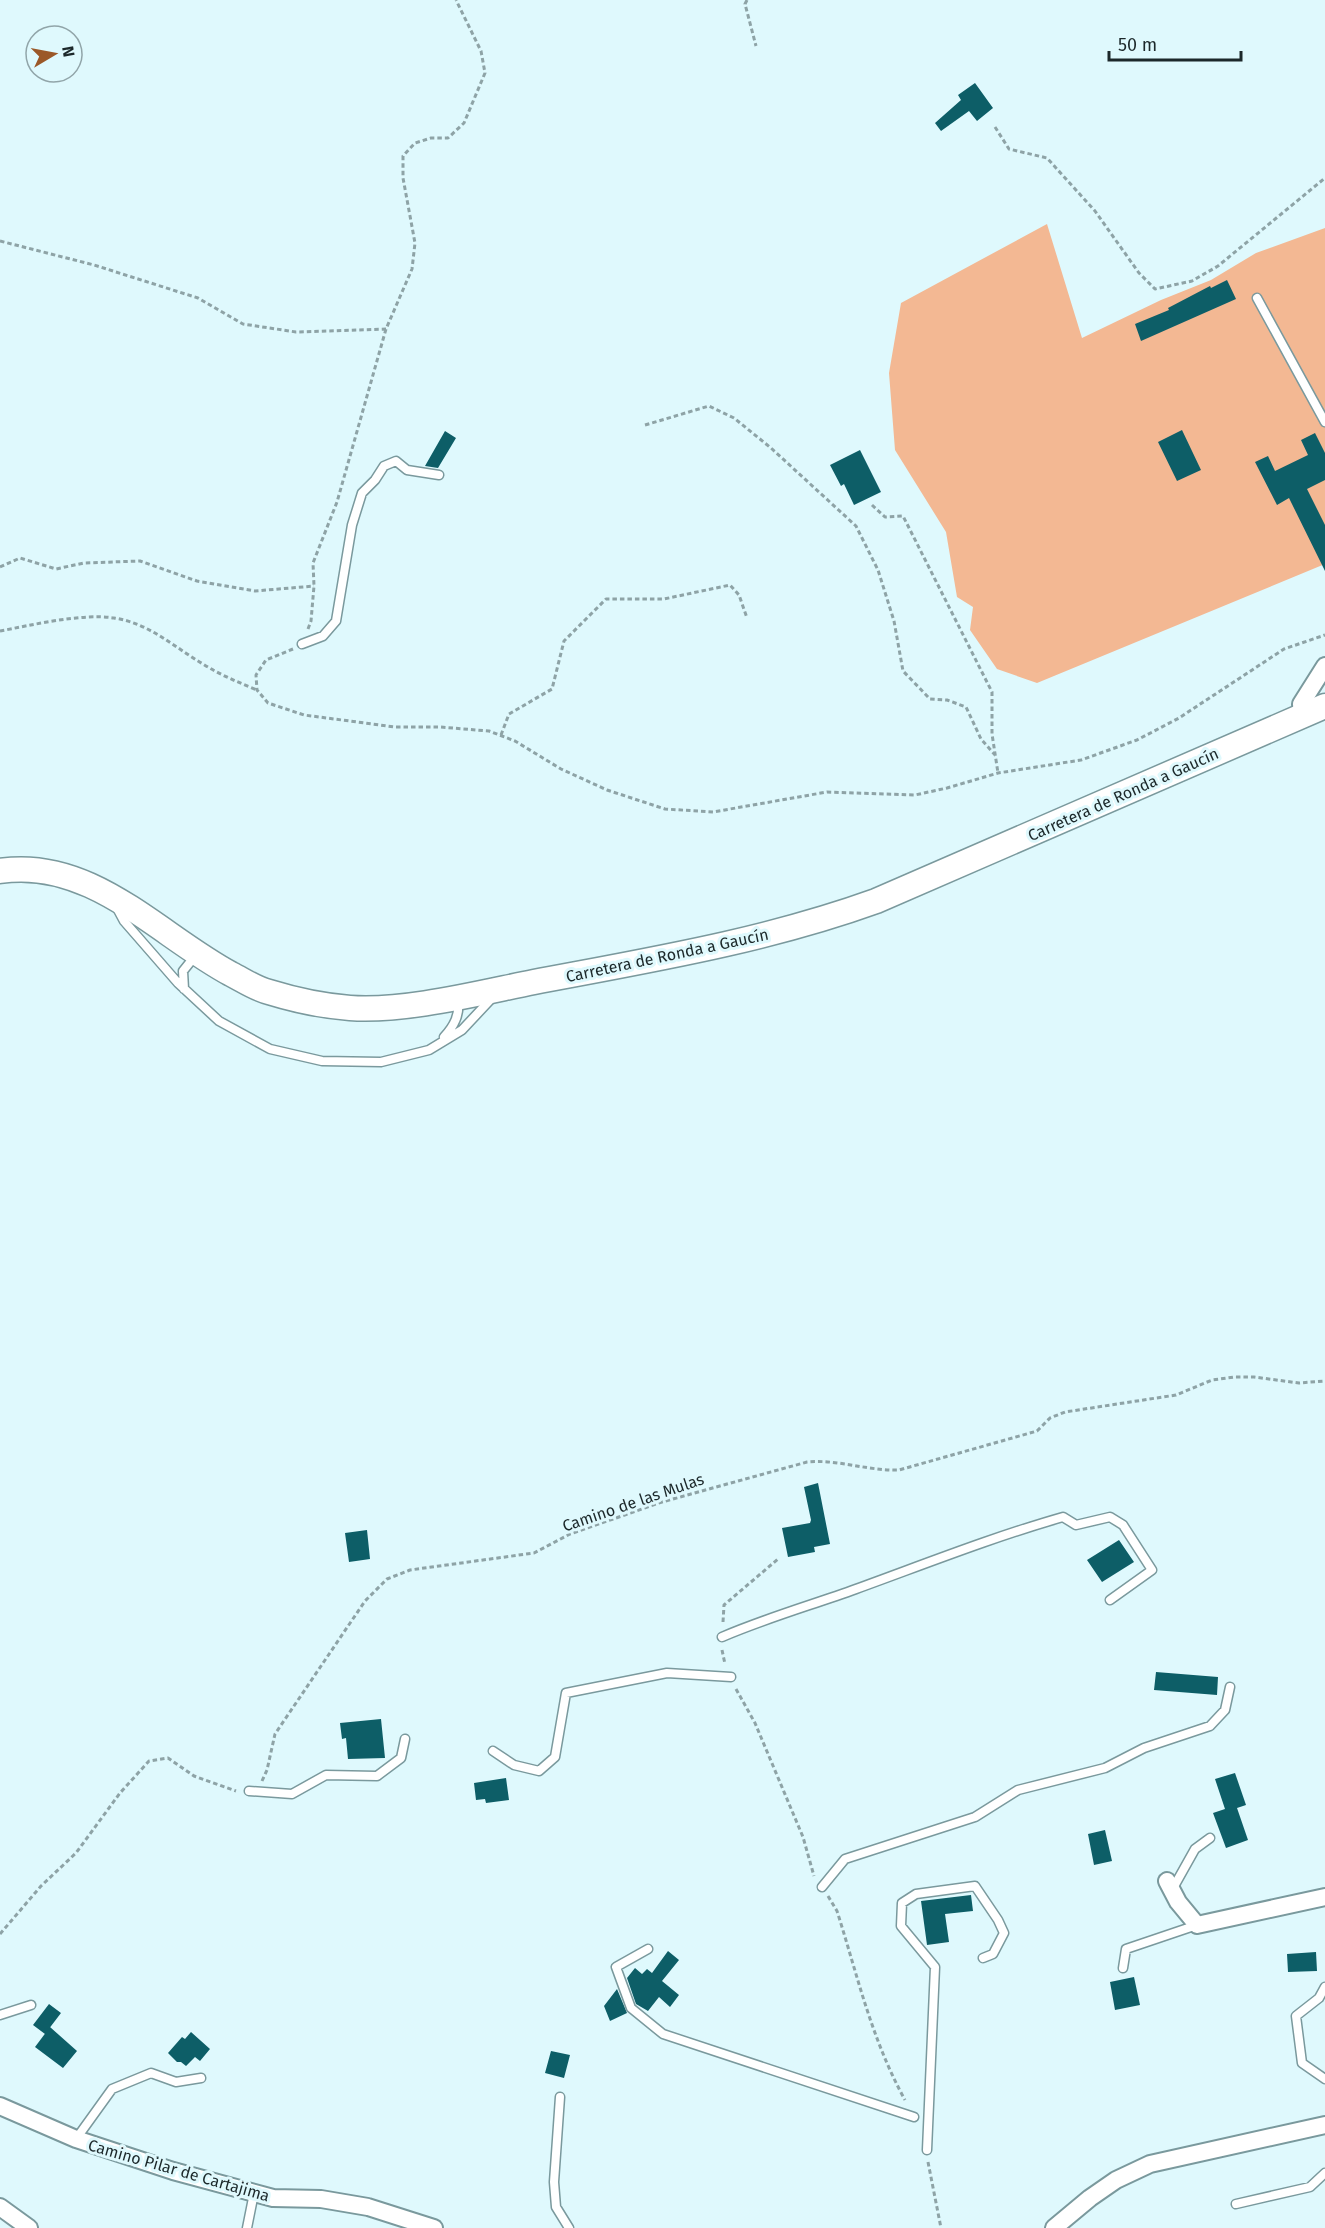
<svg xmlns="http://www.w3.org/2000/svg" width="1325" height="2228" viewBox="0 0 1325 2228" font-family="'Fira Sans',sans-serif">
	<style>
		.green { fill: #f3b893 }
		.building { fill: #0d5e67 }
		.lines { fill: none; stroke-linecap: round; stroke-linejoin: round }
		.lane-casing { stroke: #7a999d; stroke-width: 11 }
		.street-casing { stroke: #7a999d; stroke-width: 20 }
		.secondary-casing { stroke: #7a999d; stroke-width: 27 }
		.path { stroke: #8ea3a6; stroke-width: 3; stroke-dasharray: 4.5 3; stroke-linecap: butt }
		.lane { stroke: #fff; stroke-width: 8 }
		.street { stroke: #fff; stroke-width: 16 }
		.secondary { stroke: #fff; stroke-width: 24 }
		.labels { text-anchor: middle; stroke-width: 6; stroke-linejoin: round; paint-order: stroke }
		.street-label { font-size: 16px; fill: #1c282a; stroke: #dff9fd }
	</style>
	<rect width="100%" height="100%" fill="#dff9fd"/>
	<!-- green -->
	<path class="green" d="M 1047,224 L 1082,338 L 1161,300 L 1211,280 L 1256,253 L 1325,228 L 1325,564 L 1037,683 L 997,669 L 970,630 L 973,607 L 957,597 L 946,532 L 895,450 L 889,373 L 901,303 Z"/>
	<!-- building -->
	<path class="building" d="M 975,83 L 993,108 L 977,121 L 969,111 L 941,131 L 935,123 L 961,100 L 958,95 Z
		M 1227,280 L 1236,299 L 1141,341 L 1135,324 L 1169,310 L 1168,308 L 1210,286 L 1211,288 Z
		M 1182,430 L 1201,470 L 1177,481 L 1158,442 Z
		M 445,431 L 456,438 L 438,468 L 425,466 Z
		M 1315,433 L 1325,453 L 1325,480 L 1307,489 L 1325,525 L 1325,571 L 1289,498 L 1277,505 L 1255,462 L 1268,456 L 1275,471 L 1308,455 L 1301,440 Z
		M 860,450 L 881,492 L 854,505 L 844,484 L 841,486 L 830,465 Z
		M 818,1483 L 830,1544 L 814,1547 L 815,1552 L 788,1557 L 782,1528 L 810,1523 L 811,1520 L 804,1487 Z
		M 367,1530 L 370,1559 L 349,1562 L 345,1533 Z
		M 1119,1540 L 1134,1562 L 1102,1582 L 1087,1560 Z
		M 1156,1672 L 1218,1677 L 1217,1695 L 1154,1690 Z
		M 381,1719 L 385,1758 L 348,1759 L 346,1738 L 342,1739 L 340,1723 Z
		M 1235,1773 L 1246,1805 L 1237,1808 L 1248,1840 L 1226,1848 L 1213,1813 L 1225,1809 L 1215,1779 Z
		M 506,1778 L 509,1800 L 486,1803 L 485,1799 L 476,1800 L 474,1783 Z
		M 1105,1830 L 1112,1861 L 1094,1865 L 1088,1834 Z
		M 971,1895 L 973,1911 L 945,1914 L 949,1942 L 927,1945 L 921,1901 Z
		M 668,1951 L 679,1960 L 662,1981 L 679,1995 L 670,2007 L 659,1997 L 648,2011 L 636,2004 L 627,1978 L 635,1968 L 642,1974 L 647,1969 L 652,1973 Z
		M 1316,1952 L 1317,1971 L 1288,1972 L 1287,1954 Z
		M 1134,1977 L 1140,2005 L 1115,2010 L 1110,1982 Z
		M 617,1989 L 627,2013 L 610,2021 L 604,2006 Z
		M 49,2004 L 61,2013 L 45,2034 L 33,2025 Z
		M 50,2027 L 77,2051 L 63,2068 L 35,2047 Z
		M 191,2032 L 210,2049 L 200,2061 L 195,2057 L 186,2066 L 181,2062 L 177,2062 L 168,2053 L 182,2037 L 185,2039 Z
		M 551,2051 L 570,2055 L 564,2078 L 545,2073 Z"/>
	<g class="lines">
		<defs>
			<path id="lane" d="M 1257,298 L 1325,422
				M 302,644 L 323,636 L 336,621 L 352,525 L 362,493 L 375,480 L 384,466 L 396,461 L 407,470 L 439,475
				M 117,908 L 124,921 L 178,983 L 219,1021 L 270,1049 L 322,1061 L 381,1062 L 429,1050 L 462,1030 L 492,998
				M 184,989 L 183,971 L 191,961 L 200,961
				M 444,1037 C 454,1026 460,1015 458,1000
				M 722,1637 C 766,1618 812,1605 856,1589 C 925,1564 993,1537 1063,1517 L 1076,1525 L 1110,1517 L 1123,1525 L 1152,1570 L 1110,1600
				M 493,1751 L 514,1765 L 539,1771 L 555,1757 L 566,1693 L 667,1673 L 731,1677
				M 249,1791 L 292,1794 L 326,1775 L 377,1776 L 401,1758 L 405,1739
				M 822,1887 L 845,1859 L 975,1817 L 1018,1790 L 1105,1768 L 1144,1748 L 1210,1726 L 1225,1710 L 1230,1687
				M 1172,1890 L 1195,1849 L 1210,1838
				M 648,1949 L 616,1967 L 631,2008 L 663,2034 L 914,2117
				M 1123,1968 L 1126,1949 L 1197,1925
				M 1325,1987 L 1319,1998 L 1296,2016 L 1302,2063 L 1325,2079
				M 0,2015 L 31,2005
				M 560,2097 L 554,2182 L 556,2207 L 569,2228
				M 76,2139 L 112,2089 L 151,2073 L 176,2082 L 201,2078
				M 927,2150 L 935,1967 L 901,1926 L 902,1903 L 916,1894 L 975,1886 L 998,1920 L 1004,1933 L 993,1954 L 983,1958
				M 1236,2204 L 1310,2187 L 1325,2173
				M 247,2228 L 254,2193"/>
			<path id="street" d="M 1302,716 L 1301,704 L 1325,666
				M 1167,1881 L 1178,1902 L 1197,1925 L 1325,1897
				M 0,2106 L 76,2139 L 173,2171 L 273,2198 L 321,2199 L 368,2207 L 434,2228
				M 0,2207 L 29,2228
				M 1054,2228 L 1090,2198 L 1116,2180 L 1150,2164 L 1325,2125"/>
			<path id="secondary" d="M 0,871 C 91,857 158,935 231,974 C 243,980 256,989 269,992 C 295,1000 323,1006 350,1008 C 405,1012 479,993 534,982 C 650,960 765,941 876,901 L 1325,706"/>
		</defs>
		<!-- lane casing -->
		<use href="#lane" class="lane-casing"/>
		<!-- street casing -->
		<use href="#street" class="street-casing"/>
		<!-- secondary casing -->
		<use href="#secondary" class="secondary-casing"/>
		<!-- path -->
		<path class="path" d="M 747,0 L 745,4 L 756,46
			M 995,127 L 1009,149 L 1047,158 L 1095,211 L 1139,273 L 1155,289 L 1192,281 L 1218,266 L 1325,178
			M 0,241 L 94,265 L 198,298 L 243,324 L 296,332 L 386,329
			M 645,425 L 709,406 L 734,418 L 771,448 L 856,526 L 878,570 L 894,621 L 903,671 L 930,699 L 947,700 L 966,707 L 981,739 L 996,756
			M 872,505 L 885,517 L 903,516 L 992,692 L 992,734 L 998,773
			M 0,567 L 20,558 L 56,569 L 84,563 L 140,561 L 197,581 L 255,591 L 314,586
			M 308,629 L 311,621 L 314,586 L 313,563 L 337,502 L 386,329 L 412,269 L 415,243 L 403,178 L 403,156 L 415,143 L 431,138 L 448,138 L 464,123 L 485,73 L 481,51 L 456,0
			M 0,631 C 32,625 82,613 114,618 C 149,623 174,647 203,664 C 220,675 238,682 257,690
			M 293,649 L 266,660 L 256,675 L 257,690 L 268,703 L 304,715 L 395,727 L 440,727 L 489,731 L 515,741 L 561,769 L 607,790 L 665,809 L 713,812 L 827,792 L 915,795 L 947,788 L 998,773 L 1081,760 L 1137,740 L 1179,718 L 1284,649 L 1325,635
			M 501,735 L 509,714 L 552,689 L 564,641 L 606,599 L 664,599 L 730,585 L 739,595 L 747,618
			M 723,1622 L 724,1605 L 778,1559
			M 722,1650 L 725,1664
			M 736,1689 L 755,1723 L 803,1837 L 814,1876
			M 262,1781 L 267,1770 L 275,1734 L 365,1601 L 387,1579 L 410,1570 L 534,1553 L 570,1534 L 662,1502 L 807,1462 C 838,1459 867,1471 899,1470 L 1037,1431 L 1050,1418 L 1065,1412 L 1176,1395 L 1212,1380 L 1234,1377 L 1254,1377 L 1299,1383 L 1325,1381
			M 828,1896 L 837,1911 C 858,1977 871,2038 905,2100
			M 0,1934 L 41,1886 L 76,1853 L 120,1793 L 149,1761 L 168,1758 L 194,1776 L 236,1791
			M 928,2162 L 941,2228"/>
		<!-- lane -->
		<use href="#lane" class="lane"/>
		<!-- street -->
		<use href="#street" class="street"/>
		<!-- secondary -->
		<use href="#secondary" class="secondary"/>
	</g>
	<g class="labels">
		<!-- street labels -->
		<g class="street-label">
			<text transform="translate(1123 794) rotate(-24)" y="6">Carretera de Ronda a Gaucín</text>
			<text transform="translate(667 955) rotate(-12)" y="6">Carretera de Ronda a Gaucín</text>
			<text transform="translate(633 1502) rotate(-19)" y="6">Camino de las Mulas</text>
			<text transform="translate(179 2170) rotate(16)" y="6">Camino Pilar de Cartajima</text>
		</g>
	</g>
	<!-- north arrow -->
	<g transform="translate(54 54) rotate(80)"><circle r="28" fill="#dff9fd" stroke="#91a5a9" stroke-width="1.5"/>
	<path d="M0-4.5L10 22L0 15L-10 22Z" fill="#9b5828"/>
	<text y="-9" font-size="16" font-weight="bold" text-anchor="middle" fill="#1c282a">N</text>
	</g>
	<!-- scale -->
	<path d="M1109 51v9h132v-9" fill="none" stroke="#1c282a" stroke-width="3"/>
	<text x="1118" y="51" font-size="18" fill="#1c282a" stroke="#dff9fd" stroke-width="4.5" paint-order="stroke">50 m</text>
</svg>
